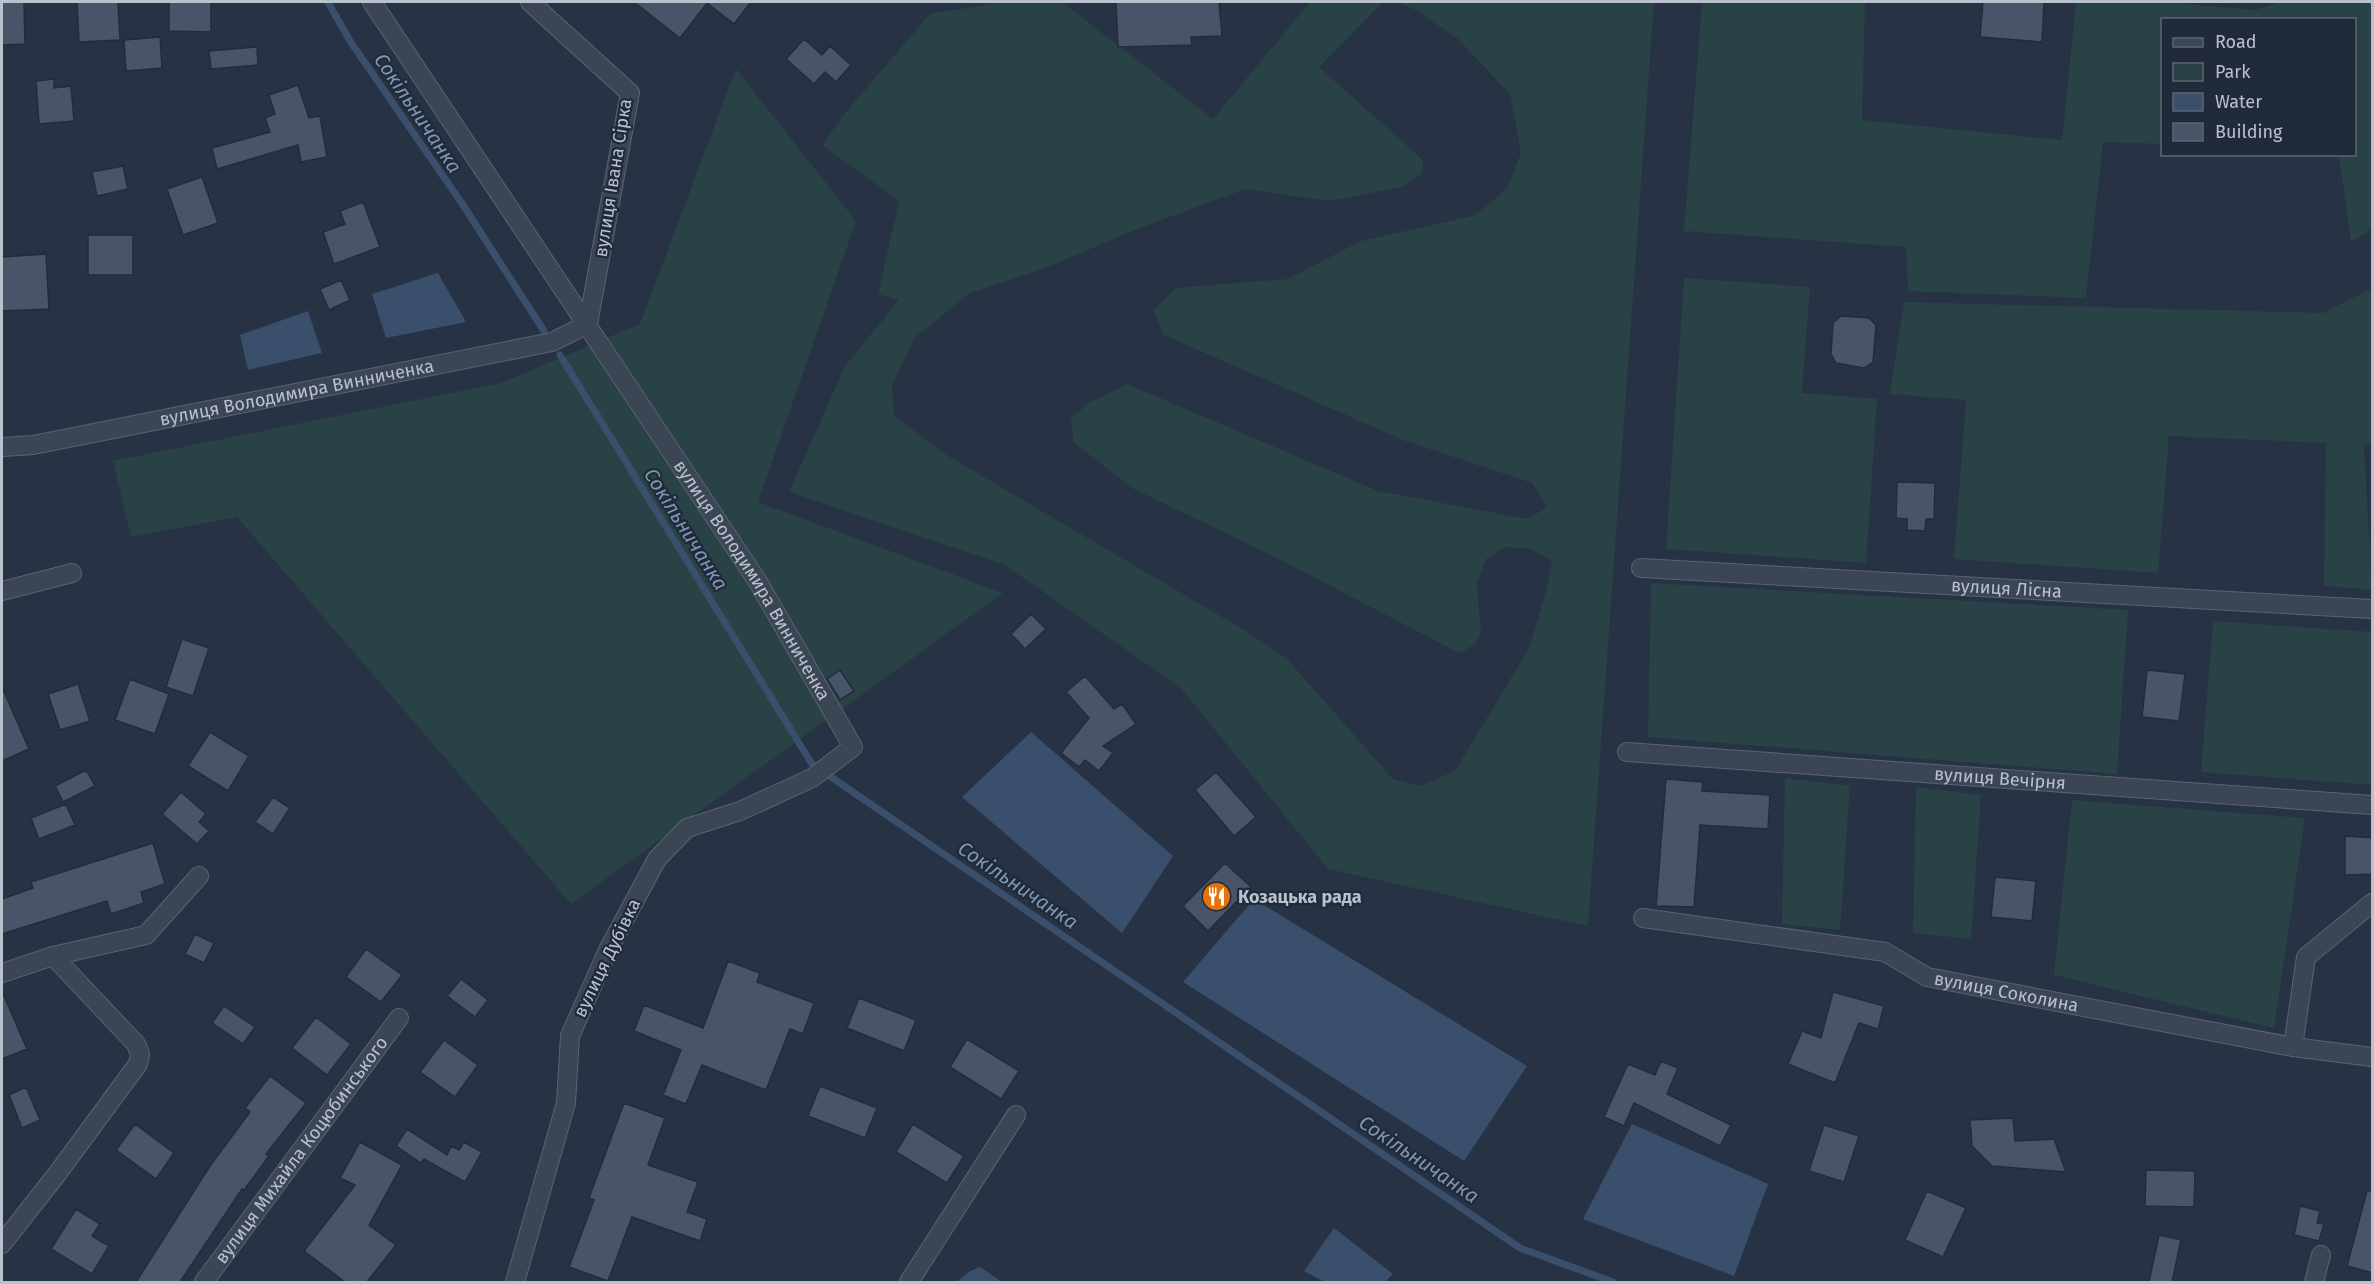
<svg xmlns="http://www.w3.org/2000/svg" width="2374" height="1284" viewBox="0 0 2374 1284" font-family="'Fira Sans',sans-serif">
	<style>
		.green { fill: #294245 }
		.water { fill: #3a4f6c }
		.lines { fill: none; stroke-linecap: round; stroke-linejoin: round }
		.stream { stroke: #3a4f6c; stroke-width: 7 }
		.building { fill: #485568; stroke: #222c3b; stroke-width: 1.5 }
		.minor-casing { stroke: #5a6371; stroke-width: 20 }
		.minor { stroke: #3b4554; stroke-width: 18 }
		.labels { text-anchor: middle; stroke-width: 4.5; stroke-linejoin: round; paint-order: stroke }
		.street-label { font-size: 18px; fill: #b9c1cd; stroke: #202a39 }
		.poi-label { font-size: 18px; font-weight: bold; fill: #b9c1cd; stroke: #202a39; text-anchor: start }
		.water-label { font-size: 20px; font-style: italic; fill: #7f97b5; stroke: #202a39 }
	</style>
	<rect width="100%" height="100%" fill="#273344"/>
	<!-- green -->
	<path class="green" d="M 1004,2 L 1062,2 L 1213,119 L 1310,2 L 1383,2 L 1319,67 L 1423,160 L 1422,174 L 1402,187 L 1329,201 L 1245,189 L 1140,228 L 1040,270 L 970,293 L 914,338 L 892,386 L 894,416 L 948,456 L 1246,631 L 1287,659 L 1393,779 L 1420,786 L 1455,771 L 1529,648 L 1547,588 L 1552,561 L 1531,549 L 1505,547 L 1486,559 L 1477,584 L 1481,633 L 1474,645 L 1459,653 L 1277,558 L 1134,489 L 1074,443 L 1071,418 L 1090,402 L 1127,384 L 1378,491 L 1528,519 L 1547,507 L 1532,483 L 1403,440 L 1164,335 L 1153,310 L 1177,288 L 1288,279 L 1361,241 L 1473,216 L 1507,189 L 1521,153 L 1510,94 L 1458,39 L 1416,10 L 1396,2 L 1654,2 L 1588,926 L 1328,869 L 1181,688 L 1005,565 L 789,492 L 845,366 L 899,300 L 878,294 L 899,201 L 822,145 L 846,112 L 930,14 Z
		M 1702,2 L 1865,2 L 1862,120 L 2062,140 L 2076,2 L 2164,2 L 2255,10 L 2280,2 L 2371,2 L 2372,5 L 2372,229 L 2351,242 L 2339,155 L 2354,154 L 2354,20 L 2162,20 L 2162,144 L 2103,142 L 2086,298 L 1908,291 L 1906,247 L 1684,231 Z
		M 736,69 L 856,221 L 758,502 L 1003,593 L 571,904 L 237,517 L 131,537 L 113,461 L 501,383 L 640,324 Z
		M 1684,278 L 1810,287 L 1802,393 L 1877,399 L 1866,563 L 1666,549 Z
		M 2372,288 L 2372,445 L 2364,444 L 2372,590 L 2324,586 L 2326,443 L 2169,436 L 2158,573 L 1954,559 L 1966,400 L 1890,394 L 1904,302 L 2323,313 Z
		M 1651,583 L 2128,610 L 2117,774 L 1648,737 Z
		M 2213,621 L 2372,632 L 2372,785 L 2201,772 Z
		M 1785,778 L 1850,786 L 1840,930 L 1782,924 Z
		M 1916,787 L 1981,795 L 1971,939 L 1913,933 Z
		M 2072,800 L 2305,818 L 2274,1028 L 2054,975 Z"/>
	<!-- water -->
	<path class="water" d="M 438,273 L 466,322 L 386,338 L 372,294 Z
		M 308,311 L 322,353 L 248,370 L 240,335 Z
		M 1031,732 L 1173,856 L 1122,933 L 962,797 Z
		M 1254,899 L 1527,1066 L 1464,1161 L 1183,982 Z
		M 1632,1124 L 1768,1184 L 1734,1276 L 1583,1219 Z
		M 1334,1228 L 1393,1274 L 1385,1282 L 1325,1282 L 1304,1271 Z
		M 980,1267 L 1002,1282 L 957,1282 L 970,1271 Z"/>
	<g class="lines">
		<!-- stream -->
		<path class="stream" d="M 328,2 L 350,41 L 463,205 L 544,331
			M 560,355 L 812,764 L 1520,1248 L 1613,1282"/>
	</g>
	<!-- building -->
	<path class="building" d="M 2,2 L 24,2 L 25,44 L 2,45 Z
		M 77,2 L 118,2 L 120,40 L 79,42 Z
		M 169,2 L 211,2 L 211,32 L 169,31 Z
		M 634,2 L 751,2 L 734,24 L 707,3 L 680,38 Z
		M 1116,2 L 1219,2 L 1222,36 L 1191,37 L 1192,45 L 1118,47 Z
		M 1983,2 L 2044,2 L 2042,42 L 1980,37 Z
		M 160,37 L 162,68 L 126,71 L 124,40 Z
		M 804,39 L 822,55 L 830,46 L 851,65 L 836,82 L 825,72 L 814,84 L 786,59 Z
		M 257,47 L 258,65 L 211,69 L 209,51 Z
		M 54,79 L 54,88 L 71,86 L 74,121 L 39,124 L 36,81 Z
		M 298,85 L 309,118 L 320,116 L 327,157 L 301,162 L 298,145 L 217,169 L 212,148 L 270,132 L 265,118 L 275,114 L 269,95 Z
		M 123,166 L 128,189 L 97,196 L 92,172 Z
		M 202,177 L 218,223 L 183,235 L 167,189 Z
		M 363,202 L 380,247 L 334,264 L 323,232 L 345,224 L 340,211 Z
		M 88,235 L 133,235 L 133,275 L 88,275 Z
		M 46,254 L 49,309 L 2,311 L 2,257 Z
		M 341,280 L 350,300 L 329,310 L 320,289 Z
		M 1841,316 L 1869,318 L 1876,325 L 1873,362 L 1864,368 L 1836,363 L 1831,354 L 1833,323 Z
		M 1897,482 L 1935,483 L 1934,519 L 1926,519 L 1925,531 L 1907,530 L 1907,519 L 1896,518 Z
		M 1031,614 L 1046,629 L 1025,649 L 1011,634 Z
		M 182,639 L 209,648 L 193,696 L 166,687 Z
		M 840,670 L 854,691 L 840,700 L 827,679 Z
		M 2147,670 L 2185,674 L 2179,721 L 2142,717 Z
		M 1085,676 L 1114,709 L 1122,704 L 1136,724 L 1103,746 L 1113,753 L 1099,771 L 1085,760 L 1079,767 L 1061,753 L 1089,718 L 1066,692 Z
		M 130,679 L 169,694 L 155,734 L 115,720 Z
		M 78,684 L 90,721 L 60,730 L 48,694 Z
		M 2,687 L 29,749 L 2,761 Z
		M 210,732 L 249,756 L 228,791 L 188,766 Z
		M 86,770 L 95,786 L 63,802 L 55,786 Z
		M 1216,772 L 1256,817 L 1234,836 L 1195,790 Z
		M 1666,779 L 1703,782 L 1702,791 L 1770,795 L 1768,829 L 1700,825 L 1694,907 L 1656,906 Z
		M 181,792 L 206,814 L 199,822 L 209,831 L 197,844 L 162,814 Z
		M 273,797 L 290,808 L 273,834 L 255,822 Z
		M 66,804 L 75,825 L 39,839 L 31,818 Z
		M 2345,836 L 2373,838 L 2373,874 L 2345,875 Z
		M 153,843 L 165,884 L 141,892 L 144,903 L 111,914 L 107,901 L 2,934 L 2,899 L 33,888 L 31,882 Z
		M 1225,863 L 1251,887 L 1208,931 L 1183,906 Z
		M 1995,877 L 2036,881 L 2032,921 L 1991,917 Z
		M 195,934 L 214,943 L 204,963 L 185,954 Z
		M 366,949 L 402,975 L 381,1002 L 346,977 Z
		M 728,961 L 760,973 L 757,982 L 814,1003 L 803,1034 L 790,1029 L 766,1090 L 702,1065 L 686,1104 L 663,1095 L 681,1050 L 634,1031 L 644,1005 L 703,1028 Z
		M 461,979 L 488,1000 L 475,1017 L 447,996 Z
		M 2,991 L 27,1049 L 2,1059 Z
		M 1833,992 L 1884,1006 L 1878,1029 L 1859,1023 L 1835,1083 L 1788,1064 L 1802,1031 L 1821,1038 Z
		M 859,998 L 916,1020 L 904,1051 L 847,1028 Z
		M 224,1006 L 255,1027 L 243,1044 L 212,1023 Z
		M 316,1017 L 351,1044 L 327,1075 L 292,1048 Z
		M 967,1039 L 1019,1071 L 1001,1099 L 950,1067 Z
		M 444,1040 L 478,1065 L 455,1097 L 420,1072 Z
		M 1661,1061 L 1678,1068 L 1667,1094 L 1731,1125 L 1720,1146 L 1634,1103 L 1624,1126 L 1604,1117 L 1628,1064 L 1655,1075 Z
		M 270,1076 L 306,1103 L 266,1154 L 269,1156 L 244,1190 L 242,1189 L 180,1282 L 136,1282 L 210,1166 L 250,1112 L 245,1108 Z
		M 820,1086 L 877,1108 L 865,1138 L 808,1116 Z
		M 26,1087 L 40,1120 L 22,1128 L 9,1095 Z
		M 624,1103 L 665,1118 L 648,1165 L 698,1182 L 687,1212 L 707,1219 L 700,1241 L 632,1217 L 608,1281 L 569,1267 L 594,1200 L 589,1198 Z
		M 2013,1118 L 2015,1141 L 2054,1139 L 2066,1172 L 1992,1166 L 1972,1146 L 1970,1120 Z
		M 135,1124 L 174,1153 L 156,1179 L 116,1150 Z
		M 913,1124 L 964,1156 L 947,1183 L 896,1152 Z
		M 1824,1125 L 1859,1136 L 1844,1182 L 1809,1171 Z
		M 407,1129 L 447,1155 L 451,1146 L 459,1150 L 464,1142 L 482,1152 L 465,1182 L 424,1159 L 421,1163 L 396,1146 Z
		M 360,1142 L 402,1165 L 369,1225 L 396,1245 L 367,1282 L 345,1282 L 304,1251 L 355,1185 L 340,1178 Z
		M 2146,1170 L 2195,1171 L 2194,1207 L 2145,1206 Z
		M 1927,1191 L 1966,1208 L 1943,1257 L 1905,1240 Z
		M 2367,1191 L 2373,1192 L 2373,1273 L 2347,1266 Z
		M 2300,1206 L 2320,1211 L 2317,1223 L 2324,1224 L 2319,1241 L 2294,1235 Z
		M 76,1209 L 100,1224 L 92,1236 L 109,1246 L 92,1274 L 51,1249 Z
		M 2159,1235 L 2181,1240 L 2172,1282 L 2149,1282 Z"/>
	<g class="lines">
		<defs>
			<g id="minor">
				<path id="s1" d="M 372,2 L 758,582 L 853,747 L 812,778 L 740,811 L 687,828 L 657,859 L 608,950 L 570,1036 L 566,1103 L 515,1282"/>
				<path d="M 530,2 L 630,93 L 588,324"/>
				<path id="s2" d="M 2,447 L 33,445 L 552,342 L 588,324"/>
				<path id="s3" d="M 1641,568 L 2372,609"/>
				<path d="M 2,591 L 72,573"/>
				<path id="s4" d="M 1627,752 L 2372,805"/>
				<path id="s5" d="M 1643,918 L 1885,952 L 1927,977 L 2293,1047 L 2372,1057"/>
				<path d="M 2,973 L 53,956 L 146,935 L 199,876"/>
				<path d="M 2293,1047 L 2306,957 L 2372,903"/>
				<path d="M 2,1244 L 57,1174 L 138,1064 L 140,1054 L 136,1044 L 53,956"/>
				<path id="s6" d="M 204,1282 L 399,1018"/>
				<path d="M 909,1282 L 1016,1115"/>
				<path d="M 2314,1282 L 2321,1255"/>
			</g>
		</defs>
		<!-- minor casing -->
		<use href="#minor" class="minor-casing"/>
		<!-- minor -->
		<use href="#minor" class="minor"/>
	</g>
	<!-- icons -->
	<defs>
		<symbol id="restaurant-disc" viewBox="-11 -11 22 22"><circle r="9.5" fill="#e8710a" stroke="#202a39"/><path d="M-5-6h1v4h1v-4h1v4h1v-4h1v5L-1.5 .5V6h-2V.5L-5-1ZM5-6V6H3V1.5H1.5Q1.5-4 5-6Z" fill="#fff"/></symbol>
	</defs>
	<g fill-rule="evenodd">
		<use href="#restaurant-disc" x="1200" y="880" width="33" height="33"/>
	</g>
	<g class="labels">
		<!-- street labels -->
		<g class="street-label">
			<text transform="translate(613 178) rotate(-81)" y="6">вулиця Івана Сірка</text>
			<text dy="6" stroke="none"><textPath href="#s2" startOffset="300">вулиця Володимира Винниченка</textPath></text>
			<text dy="6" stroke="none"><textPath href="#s1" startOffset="692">вулиця Володимира Винниченка</textPath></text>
			<text dy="6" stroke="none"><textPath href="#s3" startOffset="366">вулиця Лісна</textPath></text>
			<text dy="6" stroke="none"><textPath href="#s4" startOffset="374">вулиця Вечірня</textPath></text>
			<text transform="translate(607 958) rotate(-64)" y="6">вулиця Дубівка</text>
			<text dy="6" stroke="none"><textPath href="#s5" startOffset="374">вулиця Соколина</textPath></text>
			<text dy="6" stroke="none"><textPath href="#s6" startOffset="164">вулиця Михайла Коцюбинського</textPath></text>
		</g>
		<!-- poi labels -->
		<g class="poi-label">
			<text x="1238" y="903">Козацька рада</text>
		</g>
		<!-- water labels -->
		<g class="water-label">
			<text transform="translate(418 113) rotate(56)" y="7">Сокільничанка</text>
			<text transform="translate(686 529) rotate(58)" y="7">Сокільничанка</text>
			<text transform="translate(1018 885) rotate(34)" y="7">Сокільничанка</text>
			<text transform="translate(1419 1159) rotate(34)" y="7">Сокільничанка</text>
		</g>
	</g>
	<!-- border -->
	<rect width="2374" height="1284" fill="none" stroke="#b9c1cd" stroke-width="6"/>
	<!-- legend -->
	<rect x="2161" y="18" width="195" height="138" fill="#202a39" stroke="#5d6674" stroke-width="1.5"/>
	<rect x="2173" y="38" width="30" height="9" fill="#3b4554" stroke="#5d6674" stroke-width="1.5"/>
	<text x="2215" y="48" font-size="18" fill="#b9c1cd">Road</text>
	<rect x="2173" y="63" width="30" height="18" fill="#294245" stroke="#5d6674" stroke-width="1.5"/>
	<text x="2215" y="78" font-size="18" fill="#b9c1cd">Park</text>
	<rect x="2173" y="93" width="30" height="18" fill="#3a4f6c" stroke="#5d6674" stroke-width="1.5"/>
	<text x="2215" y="108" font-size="18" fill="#b9c1cd">Water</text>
	<rect x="2173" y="123" width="30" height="18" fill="#485568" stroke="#5d6674" stroke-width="1.5"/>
	<text x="2215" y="138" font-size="18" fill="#b9c1cd">Building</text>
</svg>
